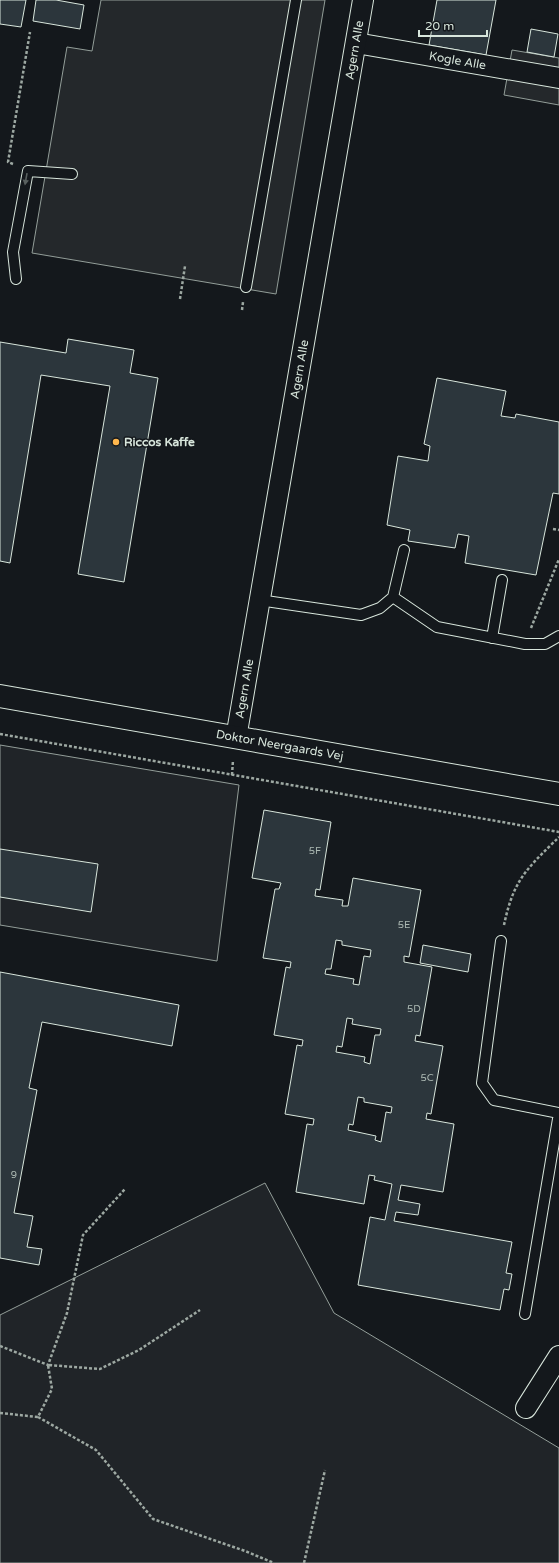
<svg xmlns="http://www.w3.org/2000/svg" width="559" height="1563" viewBox="0 0 559 1563" font-family="'Varela Round',sans-serif">
	<style>
		.green { fill: #202428; stroke: #939e99 }
		.parking { fill: #24282b; stroke: #939e99 }
		.building { fill: #2c363c; stroke: #d8e6dc; fill-rule: evenodd }
		.lines { fill: none; stroke-linecap: round; stroke-linejoin: round }
		.service-casing { stroke: #d8e6dc; stroke-width: 12 }
		.minor-casing { stroke: #d8e6dc; stroke-width: 22 }
		.tertiary-casing { stroke: #d8e6dc; stroke-width: 24 }
		.path { stroke: #9da8a2; stroke-width: 2.5; stroke-dasharray: 3 2; stroke-linecap: butt }
		.service { stroke: #14181c; stroke-width: 10 }
		.minor { stroke: #14181c; stroke-width: 20 }
		.tertiary { stroke: #14181c; stroke-width: 22 }
		.oneway { fill: #59605f }
		.poi-dot { fill: #ffb74d; stroke: #14181c; stroke-width: 1.5 }
		.labels { text-anchor: middle; stroke-width: 3; stroke-linejoin: round; paint-order: stroke }
		.number-label { font-size: 10px; fill: #adbab4 }
		.street-label { font-size: 12px; fill: #d8e6dc; stroke: #14181c }
		.poi-label { font-size: 12px; font-weight: bold; fill: #d8e6dc; stroke: #14181c; text-anchor: start }
	</style>
	<rect width="100%" height="100%" fill="#14181c"/>
	<!-- green -->
	<path class="green" d="M 0,745 L 239,785 L 217,961 L 0,925 Z
		M 265,1183 L 334,1313 L 559,1448 L 559,1563 L 0,1563 L 0,1315 Z"/>
	<!-- parking -->
	<path class="parking" d="M 101,0 L 325,0 L 276,294 L 32,253 L 67,47 L 92,51 Z
		M 512,50 L 559,58 L 559,105 L 504,95 Z"/>
	<!-- building -->
	<path class="building" d="M 0,0 L 26,0 L 21,27 L 0,24 Z
		M 36,0 L 56,0 L 84,5 L 80,29 L 33,21 Z
		M 437,0 L 496,0 L 486,55 L 429,45 Z
		M 531,29 L 558,34 L 554,57 L 527,52 Z
		M 68,339 L 134,350 L 130,373 L 158,378 L 124,582 L 78,574 L 110,386 L 41,375 L 10,563 L 0,561 L 0,342 L 66,353 Z
		M 437,378 L 506,391 L 501,416 L 515,418 L 516,414 L 559,422 L 559,494 L 553,493 L 536,575 L 465,563 L 469,536 L 458,534 L 455,548 L 408,541 L 410,530 L 387,525 L 398,456 L 428,461 L 430,446 L 424,444 Z
		M 264,810 L 331,822 L 320,890 L 316,889 L 315,896 L 343,900 L 342,906 L 348,906 L 353,878 L 421,890 L 409,957 L 404,956 L 404,962 L 432,967 L 420,1036 L 416,1035 L 415,1041 L 443,1046 L 431,1114 L 427,1113 L 426,1119 L 454,1124 L 443,1192 L 401,1185 L 398,1200 L 420,1204 L 418,1215 L 396,1212 L 394,1221 L 512,1242 L 506,1273 L 512,1274 L 509,1290 L 504,1289 L 500,1310 L 358,1285 L 370,1217 L 385,1220 L 392,1184 L 374,1180 L 375,1176 L 369,1175 L 364,1204 L 296,1192 L 307,1124 L 313,1125 L 314,1119 L 285,1114 L 297,1045 L 302,1046 L 303,1040 L 274,1035 L 286,967 L 290,968 L 291,962 L 263,958 L 275,889 L 279,889 L 281,883 L 252,878 ZM 336,940 L 342,941 L 342,945 L 371,950 L 370,957 L 364,956 L 359,985 L 353,984 L 354,979 L 325,974 L 326,969 L 331,969 ZM 347,1018 L 353,1019 L 352,1024 L 381,1029 L 380,1035 L 375,1035 L 370,1064 L 364,1062 L 365,1057 L 336,1052 L 337,1046 L 342,1047 ZM 358,1097 L 364,1098 L 364,1102 L 392,1107 L 391,1113 L 386,1112 L 381,1142 L 375,1140 L 376,1136 L 348,1130 L 349,1124 L 353,1125 Z
		M 0,849 L 98,864 L 91,912 L 0,897 Z
		M 423,945 L 471,954 L 468,972 L 420,963 Z
		M 0,972 L 179,1005 L 172,1046 L 42,1022 L 29,1088 L 37,1090 L 14,1213 L 33,1216 L 27,1247 L 42,1249 L 39,1265 L 0,1258 Z"/>
	<g class="lines">
		<defs>
			<path id="service" d="M 16,279 L 13,252 L 28,171 L 72,174
				M 246,287 L 296,0
				M 393,597 L 437,627 L 525,644 L 545,644 L 559,636
				M 259,600 L 361,615 L 380,608 L 393,597 L 404,550
				M 492,638 L 502,580
				M 501,941 L 482,1083 L 494,1100 L 559,1113
				M 525,1314 L 559,1113"/>
			<g id="minor">
				<path id="s1" d="M 356,43 L 559,78"/>
				<path id="s2" d="M 236,738 L 363,0"/>
				<path d="M 526,1408 L 559,1356"/>
			</g>
			<g id="tertiary">
				<path id="s3" d="M 0,696 L 559,794"/>
			</g>
		</defs>
		<!-- service casing -->
		<use href="#service" class="service-casing"/>
		<!-- minor casing -->
		<use href="#minor" class="minor-casing"/>
		<!-- tertiary casing -->
		<use href="#tertiary" class="tertiary-casing"/>
		<!-- path -->
		<path class="path" d="M 13,164 L 8,162 L 30,32
			M 180,299 L 185,266
			M 242,310 L 243,302
			M 553,529 L 559,530
			M 531,628 L 559,559
			M 0,734 L 559,832
			M 232,775 L 233,760
			M 504,925 C 507,911 511,896 518,884 C 526,868 546,850 559,837
			M 0,1346 L 48,1365 L 67,1313 L 83,1235 L 125,1189
			M 0,1413 L 38,1417 L 52,1389 L 48,1365 L 100,1369 L 139,1350 L 200,1310
			M 38,1417 L 96,1450 L 153,1519 L 245,1551 L 274,1563
			M 304,1563 L 325,1470"/>
		<!-- service -->
		<use href="#service" class="service"/>
		<!-- minor -->
		<use href="#minor" class="minor"/>
		<!-- tertiary -->
		<use href="#tertiary" class="tertiary"/>
	</g>
	<!-- one-way arrows -->
	<defs><path id="oneway-solid" d="M-6-.8H1V-3.2L6.5 0L1 3.2V.8H-6Z"/></defs>
	<use class="oneway" href="#oneway-solid" transform="translate(26 179) rotate(100)"/>
	<!-- markers -->
	<circle class="poi-dot" cx="116" cy="442" r="4"/>
	<g class="labels">
		<!-- number labels -->
		<g class="number-label">
			<text x="315" y="854">5F</text>
			<text x="404" y="928">5E</text>
			<text x="414" y="1012">5D</text>
			<text x="427" y="1081">5C</text>
			<text x="14" y="1178">9</text>
		</g>
		<!-- street labels -->
		<g class="street-label">
			<text dy="4" stroke="none"><textPath href="#s2" startOffset="698">Agern Alle</textPath></text>
			<text dy="4" stroke="none"><textPath href="#s1" startOffset="103">Kogle Alle</textPath></text>
			<text dy="4" stroke="none"><textPath href="#s2" startOffset="374">Agern Alle</textPath></text>
			<text dy="4" stroke="none"><textPath href="#s2" startOffset="50">Agern Alle</textPath></text>
			<text dy="4" stroke="none"><textPath href="#s3" startOffset="284">Doktor Neergaards Vej</textPath></text>
		</g>
		<!-- poi labels -->
		<g class="poi-label">
			<text x="124" y="446">Riccos Kaffe</text>
		</g>
	</g>
	<!-- scale -->
	<path d="M419 30v6h68v-6" fill="none" stroke="#d8e6dc" stroke-width="2"/>
	<text x="425" y="30" font-size="12" fill="#d8e6dc" stroke="#14181c" stroke-width="3" paint-order="stroke">20 m</text>
</svg>
